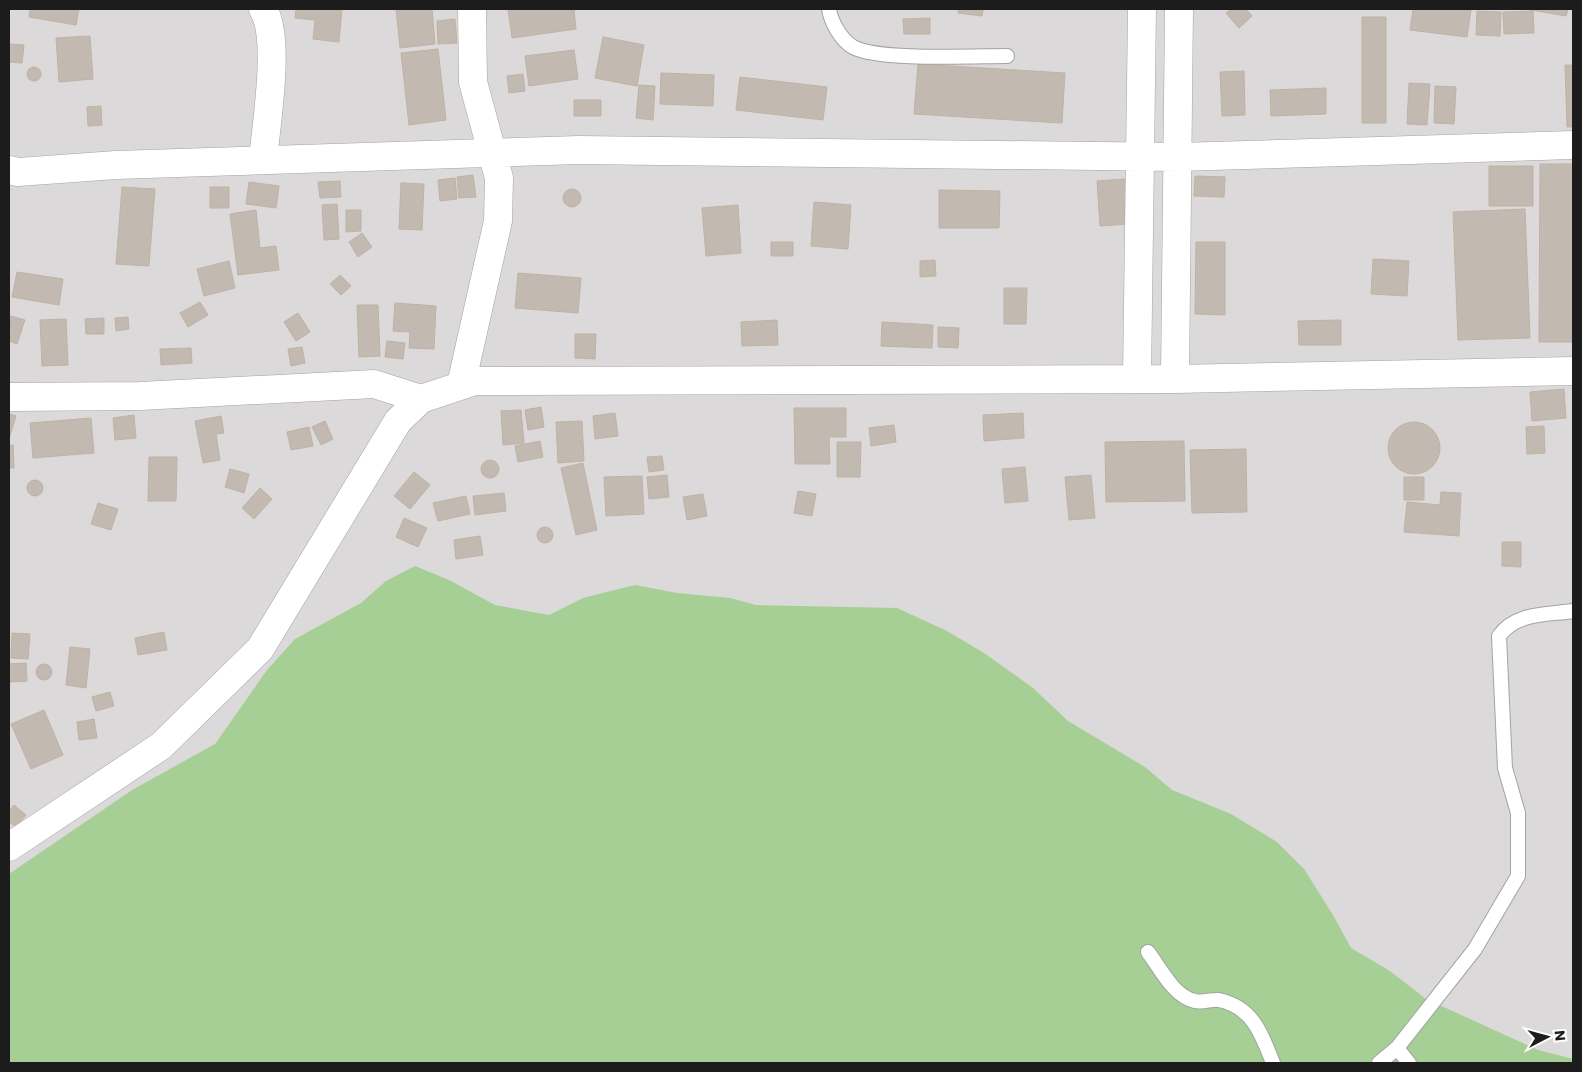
<svg xmlns="http://www.w3.org/2000/svg" width="1582" height="1072" viewBox="0 0 1582 1072" font-family="Poppins,sans-serif">
	<style>
		.residential { fill: #dbd9d9 }
		.forest { fill: #a5cf95 }
		.building { fill: #c2bab1; stroke: #c0b1a4 }
		.lines { fill: none; stroke-linecap: round; stroke-linejoin: round }
		.lane-casing { stroke: #a3a3a3; stroke-width: 16 }
		.street-casing { stroke: #a3a3a3; stroke-width: 29 }
		.lane { stroke: #fff; stroke-width: 14 }
		.street { stroke: #fff; stroke-width: 28 }
	</style>
	<rect width="100%" height="100%" fill="#eeeae2"/>
	<!-- residential -->
	<path class="residential" d="M 9,9 L 1573,9 L 1573,1063 L 9,1063 Z"/>
	<!-- forest -->
	<path class="forest" d="M 415,566 L 449,580 L 495,605 L 549,615 L 583,598 L 635,585 L 677,593 L 730,598 L 756,605 L 897,608 L 947,631 L 984,653 L 1033,688 L 1068,721 L 1145,767 L 1172,790 L 1231,814 L 1277,842 L 1304,869 L 1333,915 L 1351,948 L 1390,971 L 1426,999 L 1538,1050 L 1573,1059 L 1573,1063 L 9,1063 L 9,874 L 132,790 L 215,744 L 267,670 L 295,639 L 361,603 L 386,581 Z"/>
	<!-- building -->
	<path class="building" d="M 30,9 L 79,9 L 76,25 L 29,17 Z
		M 296,9 L 342,9 L 339,42 L 313,39 L 315,20 L 295,18 Z
		M 396,9 L 432,9 L 435,44 L 400,48 Z
		M 508,9 L 574,9 L 576,29 L 512,38 Z
		M 959,9 L 983,9 L 982,16 L 958,13 Z
		M 1232,9 L 1246,9 L 1252,16 L 1239,28 L 1226,13 Z
		M 1413,9 L 1471,9 L 1467,37 L 1410,30 Z
		M 1525,9 L 1568,9 L 1566,16 Z
		M 1477,11 L 1501,12 L 1500,36 L 1476,35 Z
		M 1533,11 L 1534,33 L 1504,34 L 1503,12 Z
		M 1362,17 L 1386,17 L 1386,123 L 1362,123 Z
		M 930,18 L 930,34 L 904,34 L 903,19 Z
		M 455,19 L 457,43 L 438,44 L 437,21 Z
		M 90,36 L 93,79 L 59,82 L 56,38 Z
		M 603,37 L 644,45 L 637,86 L 595,78 Z
		M 9,44 L 24,45 L 22,63 L 9,62 Z
		M 438,49 L 446,120 L 409,125 L 401,53 Z
		M 574,50 L 578,79 L 529,86 L 525,56 Z
		M 918,64 L 1065,73 L 1062,123 L 914,114 Z
		M 1565,65 L 1573,65 L 1573,127 L 1567,127 Z
		M27 74a7 7 0 1 1 14 0a7 7 0 1 1-14 0Z
		M 1244,71 L 1245,115 L 1222,116 L 1220,72 Z
		M 661,73 L 714,75 L 713,106 L 660,104 Z
		M 523,74 L 525,91 L 509,93 L 507,76 Z
		M 740,77 L 827,87 L 823,120 L 736,110 Z
		M 1409,83 L 1430,84 L 1427,125 L 1407,124 Z
		M 639,85 L 655,86 L 653,120 L 636,118 Z
		M 1435,86 L 1456,87 L 1454,124 L 1434,123 Z
		M 1326,88 L 1326,114 L 1271,116 L 1270,90 Z
		M 574,100 L 601,100 L 601,116 L 574,116 Z
		M 101,106 L 102,125 L 88,126 L 87,107 Z
		M 1540,164 L 1573,164 L 1573,342 L 1539,342 Z
		M 1489,166 L 1533,166 L 1533,206 L 1489,206 Z
		M 473,175 L 476,197 L 459,198 L 457,177 Z
		M 1195,176 L 1225,177 L 1224,197 L 1194,196 Z
		M 455,178 L 457,199 L 440,201 L 438,180 Z
		M 1125,179 L 1128,224 L 1100,226 L 1097,181 Z
		M 340,181 L 341,197 L 320,198 L 318,182 Z
		M 249,182 L 279,186 L 276,208 L 246,204 Z
		M 401,183 L 424,184 L 422,230 L 399,229 Z
		M 122,187 L 155,189 L 149,266 L 116,264 Z
		M 210,187 L 229,187 L 229,208 L 210,208 Z
		M563 198a9 9 0 1 1 18 0a9 9 0 1 1-18 0Z
		M 939,190 L 1000,191 L 999,228 L 939,228 Z
		M 814,202 L 851,205 L 848,249 L 811,246 Z
		M 337,204 L 339,239 L 324,240 L 322,205 Z
		M 738,205 L 741,253 L 706,256 L 702,208 Z
		M 1525,209 L 1530,338 L 1458,340 L 1453,212 Z
		M 256,210 L 260,248 L 276,246 L 279,270 L 238,275 L 230,214 Z
		M 346,210 L 361,210 L 361,231 L 346,232 Z
		M 362,233 L 372,247 L 358,257 L 349,242 Z
		M 771,242 L 793,242 L 793,256 L 771,256 Z
		M 1196,242 L 1225,242 L 1225,315 L 1195,314 Z
		M 1373,259 L 1409,261 L 1407,296 L 1371,294 Z
		M 935,260 L 936,276 L 920,277 L 920,261 Z
		M 229,261 L 235,288 L 204,296 L 197,269 Z
		M 17,272 L 63,279 L 59,305 L 12,297 Z
		M 518,273 L 581,278 L 578,313 L 515,308 Z
		M 340,275 L 351,286 L 341,295 L 330,284 Z
		M 1004,288 L 1027,288 L 1026,324 L 1004,324 Z
		M 200,302 L 208,315 L 188,327 L 180,313 Z
		M 395,303 L 436,306 L 434,349 L 409,348 L 410,332 L 393,331 Z
		M 357,305 L 378,305 L 380,356 L 359,357 Z
		M 298,313 L 310,332 L 296,341 L 284,322 Z
		M 11,316 L 25,320 L 17,344 L 9,341 Z
		M 128,317 L 129,329 L 116,331 L 115,318 Z
		M 104,318 L 104,334 L 86,334 L 85,319 Z
		M 66,319 L 68,365 L 42,366 L 40,320 Z
		M 777,320 L 778,345 L 742,346 L 741,322 Z
		M 1341,320 L 1341,345 L 1299,345 L 1298,321 Z
		M 882,322 L 933,325 L 932,348 L 881,346 Z
		M 938,327 L 959,328 L 958,348 L 938,347 Z
		M 575,334 L 596,334 L 595,359 L 575,358 Z
		M 387,341 L 405,343 L 403,359 L 385,357 Z
		M 302,347 L 305,363 L 291,366 L 288,349 Z
		M 191,348 L 192,363 L 161,365 L 160,349 Z
		M 1564,389 L 1566,418 L 1532,421 L 1530,392 Z
		M 541,407 L 544,427 L 528,430 L 525,410 Z
		M 794,408 L 846,408 L 846,437 L 829,437 L 830,464 L 795,464 Z
		M 521,410 L 524,443 L 503,445 L 501,411 Z
		M 615,413 L 618,436 L 595,439 L 593,416 Z
		M 1023,413 L 1024,438 L 984,441 L 983,415 Z
		M 9,414 L 16,416 L 10,436 L 9,436 Z
		M 134,415 L 136,438 L 115,440 L 113,418 Z
		M 221,416 L 224,433 L 216,434 L 220,460 L 203,463 L 195,421 Z
		M 91,418 L 94,453 L 33,458 L 30,423 Z
		M 325,421 L 333,439 L 321,445 L 312,427 Z
		M 582,421 L 584,461 L 558,463 L 556,422 Z
		M1388 448a26 26 0 1 1 52 0a26 26 0 1 1-52 0Z
		M 894,425 L 896,442 L 871,446 L 869,428 Z
		M 1544,426 L 1545,453 L 1527,454 L 1526,427 Z
		M 309,427 L 313,446 L 291,450 L 287,432 Z
		M 540,441 L 543,457 L 518,462 L 515,446 Z
		M 1184,441 L 1185,501 L 1106,502 L 1105,442 Z
		M 837,442 L 861,442 L 860,477 L 837,477 Z
		M 13,445 L 14,468 L 9,468 L 9,446 Z
		M 1246,449 L 1247,512 L 1192,513 L 1190,450 Z
		M 662,456 L 664,470 L 649,472 L 647,457 Z
		M 149,457 L 177,457 L 176,501 L 148,501 Z
		M481 469a9 9 0 1 1 18 0a9 9 0 1 1-18 0Z
		M 583,463 L 597,530 L 576,535 L 561,468 Z
		M 1025,467 L 1028,501 L 1005,503 L 1002,469 Z
		M 230,469 L 249,474 L 244,493 L 225,487 Z
		M 414,472 L 430,485 L 410,509 L 394,496 Z
		M 667,475 L 669,497 L 649,499 L 647,477 Z
		M 1091,475 L 1095,518 L 1069,520 L 1065,477 Z
		M 642,476 L 644,514 L 606,516 L 604,477 Z
		M 1404,477 L 1424,477 L 1424,500 L 1404,500 Z
		M27 488a8 8 0 1 1 16 0a8 8 0 1 1-16 0Z
		M 260,488 L 272,499 L 254,519 L 242,508 Z
		M 798,491 L 816,494 L 812,516 L 794,513 Z
		M 1441,492 L 1461,493 L 1459,536 L 1404,532 L 1407,502 L 1440,505 Z
		M 504,493 L 506,511 L 475,515 L 473,496 Z
		M 703,494 L 707,516 L 687,520 L 683,497 Z
		M 466,496 L 470,514 L 438,521 L 433,503 Z
		M 98,503 L 118,509 L 111,530 L 91,524 Z
		M 404,518 L 427,528 L 418,547 L 396,537 Z
		M537 535a8 8 0 1 1 16 0a8 8 0 1 1-16 0Z
		M 480,536 L 483,555 L 456,559 L 454,540 Z
		M 1502,542 L 1521,542 L 1521,567 L 1502,566 Z
		M 164,632 L 167,650 L 138,655 L 135,638 Z
		M 12,633 L 30,634 L 28,659 L 11,658 Z
		M 70,647 L 90,649 L 86,688 L 66,685 Z
		M 26,663 L 27,681 L 9,682 L 9,664 Z
		M36 672a8 8 0 1 1 16 0a8 8 0 1 1-16 0Z
		M 110,692 L 114,706 L 96,711 L 92,697 Z
		M 44,710 L 63,755 L 31,769 L 11,724 Z
		M 94,719 L 97,738 L 79,740 L 77,722 Z
		M 14,805 L 26,815 L 16,827 L 9,822 L 9,811 Z"/>
	<g class="lines">
		<defs>
			<path id="lane" d="M 829,9 C 831,22 841,40 853,47 C 878,61 973,56 1007,56
				M 1148,952 C 1160,968 1174,997 1195,1001 C 1203,1003 1211,999 1219,1000 C 1253,1007 1262,1035 1273,1063
				M 1397,1048 L 1475,949 L 1518,876 L 1518,813 L 1505,768 L 1499,636 C 1516,612 1547,615 1573,611
				M 1379,1063 L 1397,1048 L 1409,1063"/>
			<path id="street" d="M 263,9 C 281,38 266,125 263,160
				M 9,170 L 18,172 L 116,165 L 578,150 L 1178,157 L 1573,145
				M 1137,378 L 1142,9
				M 1175,379 L 1179,9
				M 461,385 L 498,221 L 499,178 L 473,82 L 472,9
				M 9,397 L 140,396 L 374,384 L 421,399
				M 9,847 L 161,746 L 260,649 L 398,421 L 421,399 L 475,381 L 1175,379 L 1573,371"/>
		</defs>
		<!-- lane casing -->
		<use href="#lane" class="lane-casing"/>
		<!-- street casing -->
		<use href="#street" class="street-casing"/>
		<!-- lane -->
		<use href="#lane" class="lane"/>
		<!-- street -->
		<use href="#street" class="street"/>
	</g>
	<!-- border -->
	<rect width="1582" height="1072" fill="none" stroke="#1c1c1c" stroke-width="20"/>
	<!-- north arrow -->
	<g transform="translate(1547 1037) rotate(84)" stroke="#ffffff" stroke-width="4" paint-order="stroke">
	<path d="M0-4L9 19L0 12L-9 19Z" fill="#1c1c1c"/>
	<text y="-8" font-size="14" font-weight="bold" text-anchor="middle" fill="#1c1c1c">N</text>
	</g>
</svg>
